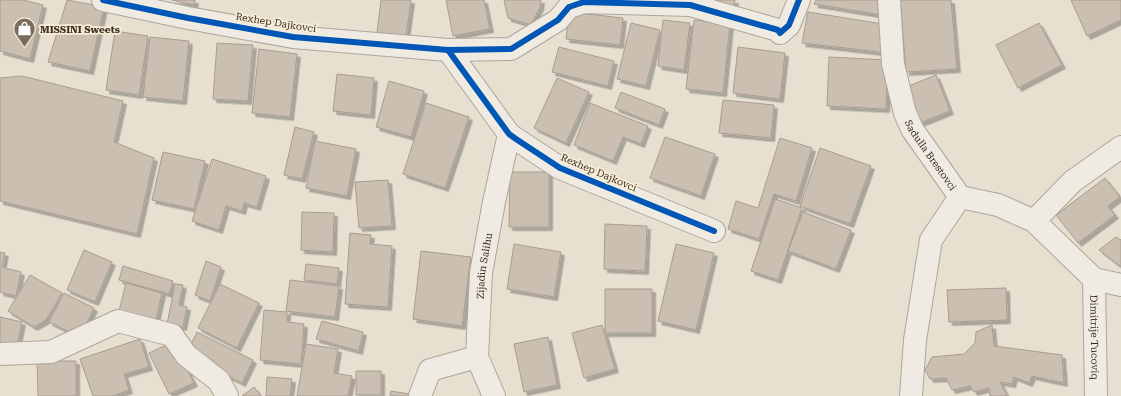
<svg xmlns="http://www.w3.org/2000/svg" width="1121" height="396" viewBox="0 0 1121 396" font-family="'Roboto Serif',serif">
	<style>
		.building { fill: #cbbfb2; stroke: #a89c90; filter: url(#shadow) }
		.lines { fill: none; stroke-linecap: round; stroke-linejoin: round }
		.minor-casing { stroke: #ada599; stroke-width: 24 }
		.minor { stroke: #efebe3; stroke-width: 22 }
		.cycleway-casing { stroke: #f7eed8; stroke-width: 8 }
		.cycleway { stroke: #0057b8; stroke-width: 6 }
		.labels { text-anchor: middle; stroke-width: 3.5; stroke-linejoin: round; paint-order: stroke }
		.street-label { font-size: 10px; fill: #3d2e20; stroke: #f7eed8 }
		.poi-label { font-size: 10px; font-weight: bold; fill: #3d2e20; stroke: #f7eed8; text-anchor: start }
	</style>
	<defs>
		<filter id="shadow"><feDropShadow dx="3.5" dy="3.5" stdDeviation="0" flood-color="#0004"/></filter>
	</defs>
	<rect width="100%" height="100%" fill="#e7e0d1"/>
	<!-- building -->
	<path class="building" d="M 0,0 L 23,0 L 43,5 L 30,59 L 0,51 Z
		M 67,0 L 104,7 L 90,71 L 48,62 Z
		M 172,0 L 195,0 L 194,5 Z
		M 381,0 L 411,0 L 406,37 L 377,33 Z
		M 446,0 L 484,0 L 490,29 L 453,36 Z
		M 504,0 L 541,0 L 540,7 L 531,25 L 508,18 Z
		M 705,0 L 735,0 L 734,7 Z
		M 816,0 L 886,0 L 888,16 L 814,4 Z
		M 900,0 L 951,0 L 957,69 L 906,72 Z
		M 1071,0 L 1121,0 L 1121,20 L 1087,36 Z
		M 569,12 L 623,18 L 620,45 L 566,39 Z
		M 808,12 L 889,25 L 888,53 L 802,43 Z
		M 663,20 L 690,23 L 684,70 L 658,66 Z
		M 694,20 L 730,24 L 723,93 L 686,89 Z
		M 631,23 L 660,30 L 646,86 L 617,79 Z
		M 1039,23 L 1062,65 L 1018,88 L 996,45 Z
		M 115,31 L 148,36 L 139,95 L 106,90 Z
		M 150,37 L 189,41 L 183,101 L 143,97 Z
		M 217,43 L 253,45 L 248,101 L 213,99 Z
		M 559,47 L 614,61 L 608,86 L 552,72 Z
		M 738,47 L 785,53 L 780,99 L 733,93 Z
		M 259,49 L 297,54 L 290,117 L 252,113 Z
		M 829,57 L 888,60 L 886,109 L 827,106 Z
		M 337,74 L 374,78 L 371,115 L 333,111 Z
		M 936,75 L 950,111 L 920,123 L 906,87 Z
		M 22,76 L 123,101 L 114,142 L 154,158 L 137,234 L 0,201 L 0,78 Z
		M 557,78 L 589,92 L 566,143 L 534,128 Z
		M 389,81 L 424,91 L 411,137 L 376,127 Z
		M 621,92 L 665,109 L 659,125 L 615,108 Z
		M 723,100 L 774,105 L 771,138 L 719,133 Z
		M 426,103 L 469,117 L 445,188 L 403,174 Z
		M 590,103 L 648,126 L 641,144 L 623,137 L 613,161 L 574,145 Z
		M 295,127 L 314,132 L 302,179 L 284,175 Z
		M 665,137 L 715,154 L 701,196 L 650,178 Z
		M 780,138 L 812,148 L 796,201 L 774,194 L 759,239 L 728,229 L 736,201 L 758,208 Z
		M 315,141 L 356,149 L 347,196 L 306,188 Z
		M 820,148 L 871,166 L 850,224 L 800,206 Z
		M 163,152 L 205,161 L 194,209 L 152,200 Z
		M 212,159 L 266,176 L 257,207 L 244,203 L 242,211 L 226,206 L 219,230 L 192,221 Z
		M 510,172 L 549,172 L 549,227 L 509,227 Z
		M 1105,178 L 1120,197 L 1108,206 L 1115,215 L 1078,243 L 1056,215 Z
		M 388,180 L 392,226 L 359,228 L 355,182 Z
		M 775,199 L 802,208 L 778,280 L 751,271 Z
		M 302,212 L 334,213 L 333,252 L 301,250 Z
		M 803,212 L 851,230 L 836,269 L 788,251 Z
		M 605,224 L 647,226 L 645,271 L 604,269 Z
		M 350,233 L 371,235 L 370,244 L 392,246 L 388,307 L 345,304 Z
		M 1116,237 L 1121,240 L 1121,267 L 1099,250 Z
		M 514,244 L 561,252 L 554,297 L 507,289 Z
		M 676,244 L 714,253 L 696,330 L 658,321 Z
		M 84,250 L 112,262 L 95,302 L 67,290 Z
		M 421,251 L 471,257 L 462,326 L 413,319 Z
		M 0,252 L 5,253 L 2,267 L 21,272 L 16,296 L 0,292 Z
		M 206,261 L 221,267 L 210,301 L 195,295 Z
		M 306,264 L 339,268 L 337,284 L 304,280 Z
		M 123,266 L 173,281 L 169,294 L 119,280 Z
		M 30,275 L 62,293 L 46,320 L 34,327 L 8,311 Z
		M 290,280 L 339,286 L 335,317 L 286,311 Z
		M 126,283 L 162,293 L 156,320 L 119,311 Z
		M 175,284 L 183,285 L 179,305 L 187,307 L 183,327 L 167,324 Z
		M 220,284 L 259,303 L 237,348 L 198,328 Z
		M 1006,288 L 1007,320 L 949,322 L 947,290 Z
		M 605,289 L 652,289 L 652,333 L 605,333 Z
		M 64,293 L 94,308 L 80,337 L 49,322 Z
		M 264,310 L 287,312 L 287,322 L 304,324 L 301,364 L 260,360 Z
		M 0,317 L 22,322 L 16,351 L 0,347 Z
		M 322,321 L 363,332 L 359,351 L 316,339 Z
		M 602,325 L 615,369 L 584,378 L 572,333 Z
		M 992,325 L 994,346 L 1062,355 L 1064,383 L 1032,376 L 1029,383 L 1014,377 L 1012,384 L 1000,382 L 1007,396 L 990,396 L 989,388 L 974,392 L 970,386 L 952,390 L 946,378 L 930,379 L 925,370 L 932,357 L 964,354 L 975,343 L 976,332 Z
		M 197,332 L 253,360 L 242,383 L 186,355 Z
		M 548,337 L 557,385 L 524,392 L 514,344 Z
		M 140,339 L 149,367 L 124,374 L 129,390 L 112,396 L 93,396 L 80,359 Z
		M 173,342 L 194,383 L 169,394 L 149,353 Z
		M 306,344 L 338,349 L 334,373 L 352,376 L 348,396 L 297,396 Z
		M 37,361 L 76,361 L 76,396 L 38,396 Z
		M 356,371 L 381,371 L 381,395 L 356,395 Z
		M 267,377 L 292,379 L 290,396 L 266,396 Z
		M 254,387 L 261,396 L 242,396 Z
		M 391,391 L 409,394 L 409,396 L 390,396 Z"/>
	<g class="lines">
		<defs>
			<g id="minor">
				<path d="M 103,0 L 188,18 L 293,37 L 448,50 L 511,49 L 558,20 L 569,7 L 584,2 L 690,5 L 778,30 L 780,33 L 789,25 L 799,0"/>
				<path id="s1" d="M 889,0 L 893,64 L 905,113 L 912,129 L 960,197"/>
				<path d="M 448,50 L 509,134 L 516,139 L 560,168 L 714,231"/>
				<path id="s2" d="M 960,197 L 998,205 L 1034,221 L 1094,279 L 1096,396"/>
				<path d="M 1034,221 L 1073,181 L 1121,147"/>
				<path d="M 1094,279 L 1121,285"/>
				<path d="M 0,354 L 51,352 L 118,321 L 172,335 L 186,355 L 219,381 L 227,396"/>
				<path d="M 420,396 L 430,370 L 477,357"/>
				<path id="s3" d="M 494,396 L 477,357 L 481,273 L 494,202 L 509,134"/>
				<path d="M 911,396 L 915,340 L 931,240 L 960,197"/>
			</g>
		</defs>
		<!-- minor casing -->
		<use href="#minor" class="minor-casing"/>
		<!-- minor -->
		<use href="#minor" class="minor"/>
		<defs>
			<path id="cycleway" d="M 103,0 L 188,18 L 293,37 L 448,50 L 511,49 L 558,20 L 569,7 L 584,2 L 690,5 L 778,30 L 780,33 L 789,25 L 799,0
				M 448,50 L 509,134 L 516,139 L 560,168 L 714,231"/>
		</defs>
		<!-- cycleway casing -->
		<use href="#cycleway" class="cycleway-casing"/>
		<!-- cycleway -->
		<use href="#cycleway" class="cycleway"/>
	</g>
	<!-- icons -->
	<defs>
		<symbol id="shop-pin" viewBox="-11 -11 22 30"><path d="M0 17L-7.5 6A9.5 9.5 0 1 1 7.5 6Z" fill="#786c5e" stroke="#f7eed8"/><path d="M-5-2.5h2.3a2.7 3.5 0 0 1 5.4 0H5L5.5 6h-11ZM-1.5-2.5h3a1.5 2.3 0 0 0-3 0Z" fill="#fff"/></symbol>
	</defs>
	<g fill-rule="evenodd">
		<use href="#shop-pin" x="12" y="16" width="25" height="34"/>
	</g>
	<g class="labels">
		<!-- street labels -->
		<g class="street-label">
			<text transform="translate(276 22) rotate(9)" y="4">Rexhep Dajkovci</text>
			<text dy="4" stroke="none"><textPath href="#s1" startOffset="164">Sadulla Brestovci</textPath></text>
			<text transform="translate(599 172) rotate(23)" y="4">Rexhep Dajkovci</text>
			<text dy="4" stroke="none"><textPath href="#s3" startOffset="134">Zijadin Salihu</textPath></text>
			<text dy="4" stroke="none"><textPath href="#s2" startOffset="220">Dimitrije Tucoviq</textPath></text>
		</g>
		<!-- poi labels -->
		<g class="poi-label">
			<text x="40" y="33">MISSINI Sweets</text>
		</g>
	</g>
</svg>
